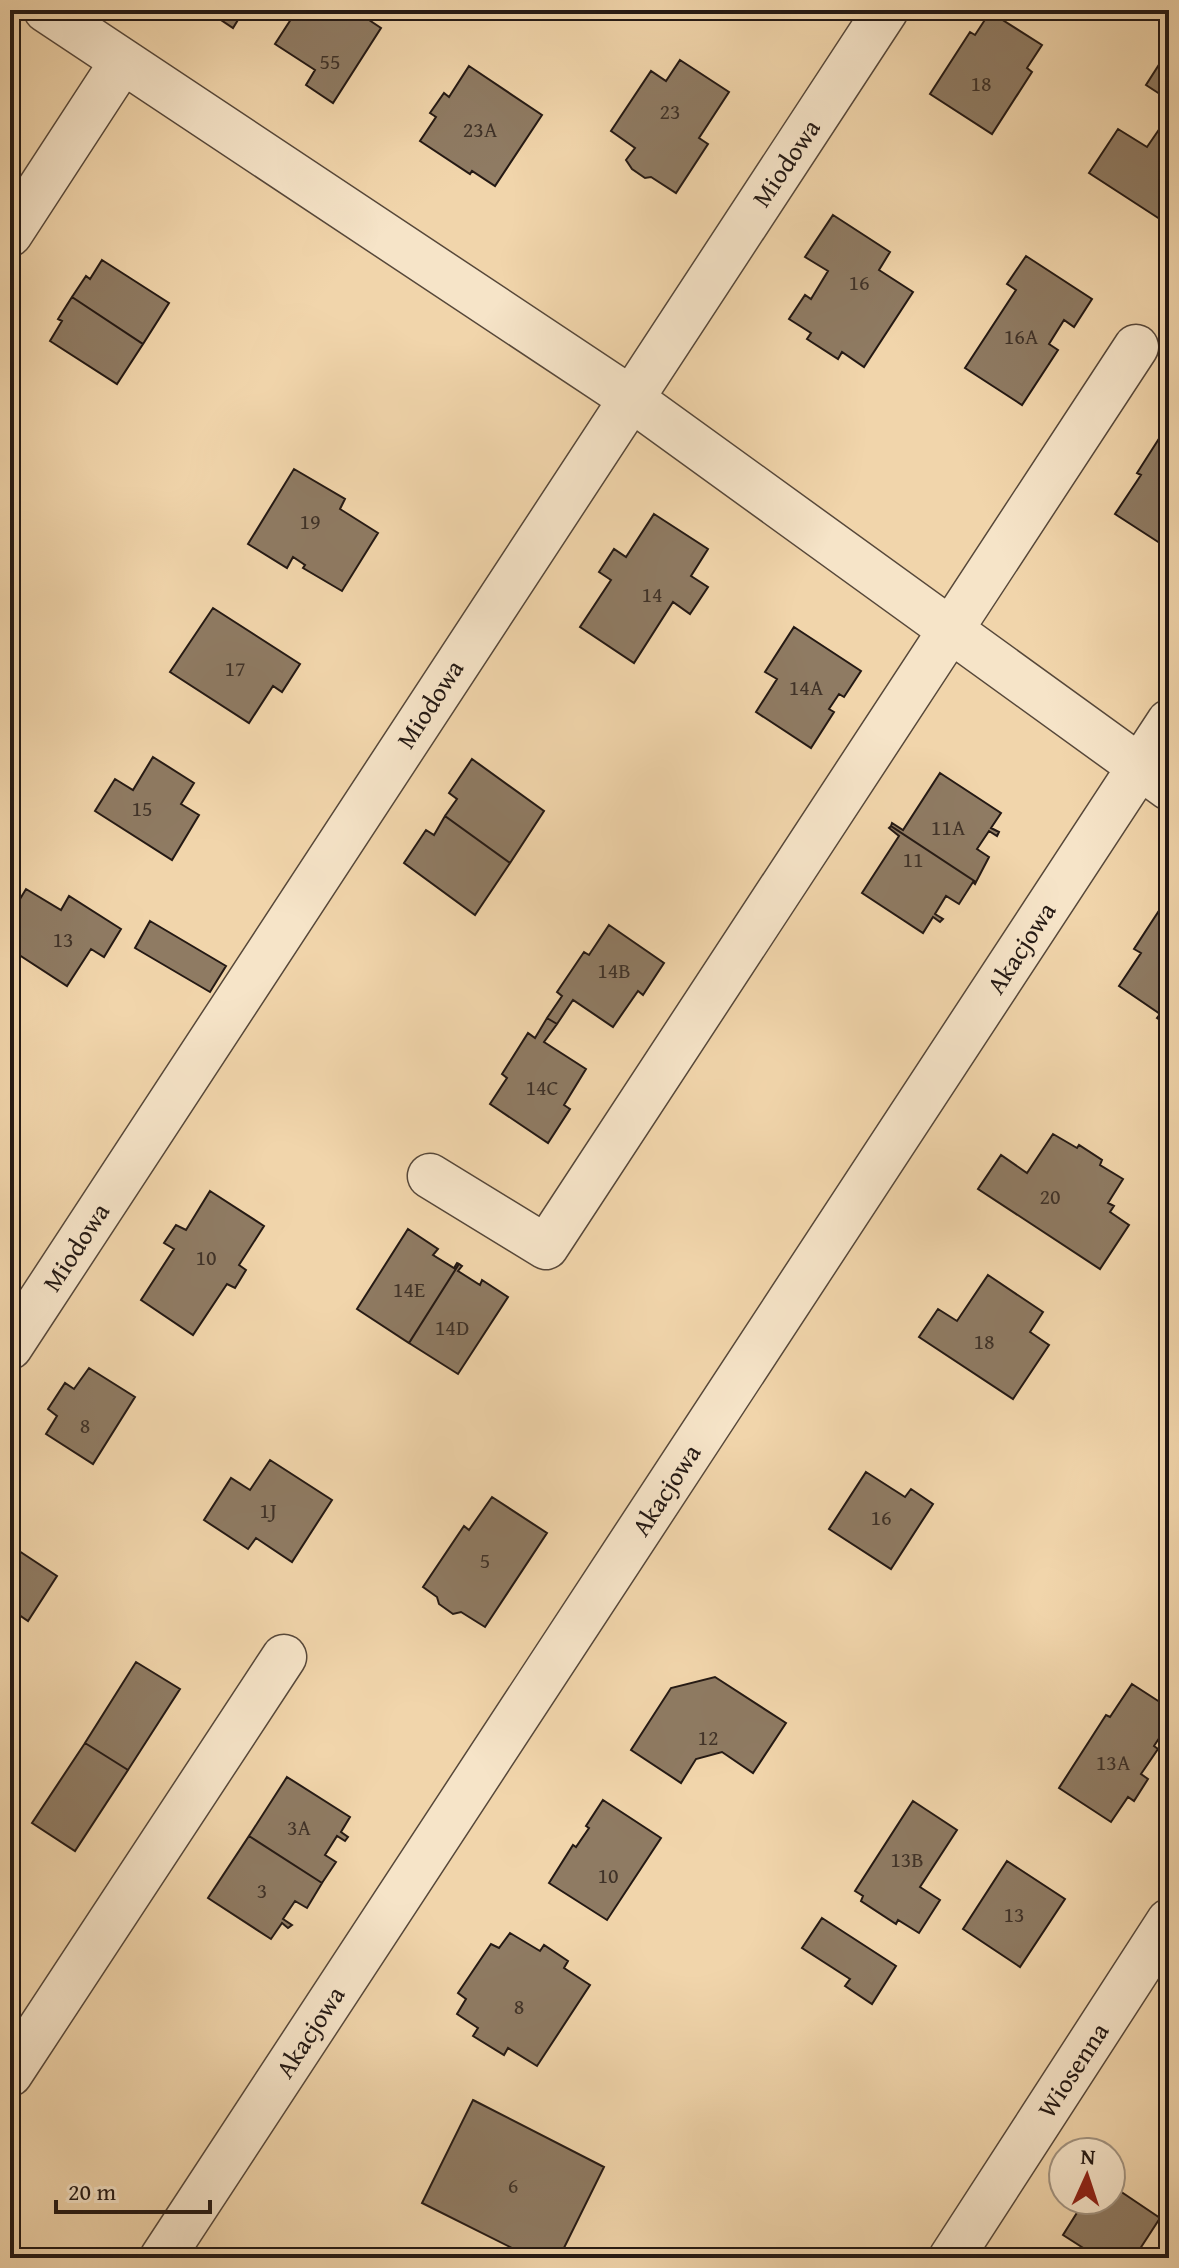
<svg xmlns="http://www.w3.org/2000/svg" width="1179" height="2268" viewBox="0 0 1179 2268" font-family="'Gentium Book Plus',serif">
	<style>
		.building { fill: #8f7b63; stroke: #241914; stroke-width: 2 }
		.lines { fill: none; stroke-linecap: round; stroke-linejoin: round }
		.minor-casing { stroke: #57483a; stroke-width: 47 }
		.minor { stroke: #f6e4c8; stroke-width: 44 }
		.labels { text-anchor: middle; stroke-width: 6; stroke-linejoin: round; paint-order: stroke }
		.number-label { font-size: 22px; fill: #3f3228 }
		.street-label { font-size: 26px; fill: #241914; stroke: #f6e4c8 }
	</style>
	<rect width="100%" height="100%" fill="#f1d5ab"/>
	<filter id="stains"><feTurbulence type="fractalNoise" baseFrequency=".0025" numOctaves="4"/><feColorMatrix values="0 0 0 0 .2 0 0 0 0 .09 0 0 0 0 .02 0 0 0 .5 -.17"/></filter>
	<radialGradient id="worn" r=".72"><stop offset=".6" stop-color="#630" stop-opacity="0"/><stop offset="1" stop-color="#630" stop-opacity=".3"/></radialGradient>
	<!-- building -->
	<path class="building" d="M 206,10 L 244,10 L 233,28 Z
		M 297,10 L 354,10 L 381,28 L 333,103 L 306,85 L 315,70 L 275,44 Z
		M 990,12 L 1042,45 L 1027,68 L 1032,72 L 992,134 L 930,94 L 970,32 L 975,35 Z
		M 1169,49 L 1169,100 L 1146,85 Z
		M 680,60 L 729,92 L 699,138 L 708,144 L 676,193 L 651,177 L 645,178 L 632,169 L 626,160 L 635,148 L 611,131 L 651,71 L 666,81 Z
		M 469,66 L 542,115 L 495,186 L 472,171 L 470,174 L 420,141 L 436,117 L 430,113 L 444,93 L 449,97 Z
		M 1169,115 L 1169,225 L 1089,173 L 1118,129 L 1147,147 Z
		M 833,215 L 890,252 L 879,270 L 913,292 L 864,367 L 842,352 L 838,359 L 807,339 L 811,333 L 789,319 L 805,295 L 811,299 L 828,271 L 805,257 Z
		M 1026,256 L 1092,299 L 1074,327 L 1064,320 L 1049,344 L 1058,350 L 1022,405 L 965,368 L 1016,290 L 1007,284 Z
		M 102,260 L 169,303 L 143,344 L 72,297 L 86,276 L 90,279 Z
		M 72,297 L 143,344 L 117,384 L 50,341 L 62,321 L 58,319 Z
		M 1169,423 L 1169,549 L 1115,514 L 1141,475 L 1137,473 Z
		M 294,469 L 345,499 L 340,509 L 378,533 L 342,591 L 303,568 L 305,565 L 293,557 L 287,568 L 248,544 Z
		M 654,514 L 708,549 L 691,576 L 708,587 L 690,614 L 673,602 L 634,663 L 580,627 L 611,580 L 599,572 L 614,549 L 626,557 Z
		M 213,608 L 300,664 L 282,692 L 273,686 L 249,723 L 170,672 Z
		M 794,627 L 861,671 L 844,697 L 839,694 L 829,709 L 834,712 L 811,748 L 756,712 L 777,679 L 765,672 Z
		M 153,757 L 194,783 L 181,804 L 199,815 L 172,860 L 95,811 L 115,779 L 133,790 Z
		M 472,759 L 544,811 L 510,863 L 445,816 L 457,799 L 449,793 Z
		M 940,773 L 1001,813 L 991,828 L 999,832 L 997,836 L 989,831 L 977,849 L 989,857 L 976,882 L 891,826 L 892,823 L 903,830 Z
		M 445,816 L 510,863 L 475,915 L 404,863 L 426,830 L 434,835 Z
		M 891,826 L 976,882 L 975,884 L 973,882 L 959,904 L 946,896 L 935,914 L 943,919 L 940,922 L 933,917 L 923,933 L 862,893 L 899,836 L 889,828 Z
		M 26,889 L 61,910 L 69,896 L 121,929 L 104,957 L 91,949 L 67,986 L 10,949 L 10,896 L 15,895 L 20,899 Z
		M 1164,903 L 1169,907 L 1169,1026 L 1157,1018 L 1160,1014 L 1119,986 L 1141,953 L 1134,949 Z
		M 150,921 L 226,966 L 210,992 L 135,948 Z
		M 609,925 L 664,963 L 643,995 L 638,991 L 613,1027 L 573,1000 L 557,1024 L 547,1018 L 562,996 L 557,992 L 584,952 L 589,955 Z
		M 547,1018 L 557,1024 L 544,1042 L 586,1069 L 564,1105 L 570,1109 L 548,1143 L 490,1104 L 507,1078 L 502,1074 L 528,1033 L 535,1038 Z
		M 1053,1134 L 1077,1148 L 1079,1145 L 1102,1160 L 1100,1165 L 1123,1179 L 1108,1203 L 1114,1206 L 1110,1212 L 1129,1225 L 1100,1269 L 978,1189 L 1001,1155 L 1027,1173 Z
		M 210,1191 L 264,1226 L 239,1265 L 246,1270 L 235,1288 L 227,1284 L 193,1335 L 141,1300 L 174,1249 L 164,1243 L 176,1225 L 186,1230 Z
		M 408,1229 L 438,1249 L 433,1255 L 454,1268 L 457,1263 L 459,1264 L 409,1343 L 357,1309 Z
		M 459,1264 L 462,1266 L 458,1271 L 480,1285 L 482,1280 L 508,1297 L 458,1374 L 409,1343 Z
		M 988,1275 L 1043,1312 L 1030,1332 L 1049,1345 L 1013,1399 L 919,1337 L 938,1309 L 957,1321 Z
		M 89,1368 L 135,1397 L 93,1464 L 46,1434 L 57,1416 L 48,1409 L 65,1383 L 74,1389 Z
		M 270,1460 L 332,1500 L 292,1562 L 256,1538 L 248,1549 L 204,1520 L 231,1478 L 250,1490 Z
		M 866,1472 L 905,1497 L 911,1489 L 933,1504 L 891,1569 L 829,1529 Z
		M 492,1497 L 547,1533 L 485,1627 L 461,1612 L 453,1614 L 439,1604 L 437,1597 L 423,1587 L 464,1526 L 469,1530 Z
		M 10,1545 L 57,1576 L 28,1621 L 19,1615 L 10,1628 Z
		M 136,1662 L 180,1689 L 128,1770 L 85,1743 Z
		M 715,1677 L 786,1723 L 753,1773 L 722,1752 L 696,1759 L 681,1783 L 631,1750 L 671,1688 Z
		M 1132,1684 L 1169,1708 L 1169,1723 L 1154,1746 L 1158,1749 L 1141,1774 L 1148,1779 L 1134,1801 L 1128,1797 L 1111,1822 L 1059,1788 L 1106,1715 L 1110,1717 Z
		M 85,1743 L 128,1770 L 75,1851 L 32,1823 Z
		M 287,1777 L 350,1817 L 341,1832 L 348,1837 L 345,1841 L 337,1836 L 325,1855 L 336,1862 L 322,1883 L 249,1836 Z
		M 603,1800 L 661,1838 L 607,1920 L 549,1883 L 573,1845 L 576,1847 L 589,1828 L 586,1826 Z
		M 913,1801 L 957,1830 L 920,1887 L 940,1900 L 919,1933 L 898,1920 L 896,1924 L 861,1901 L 863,1896 L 855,1891 Z
		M 249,1836 L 322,1883 L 307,1908 L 295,1901 L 283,1919 L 292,1925 L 288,1928 L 282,1923 L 271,1939 L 208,1898 Z
		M 1007,1861 L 1065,1899 L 1020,1967 L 963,1929 Z
		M 822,1918 L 896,1966 L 872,2004 L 845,1986 L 850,1979 L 802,1948 Z
		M 510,1933 L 540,1951 L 544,1945 L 568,1961 L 564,1968 L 590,1985 L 537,2066 L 508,2048 L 504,2055 L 473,2036 L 478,2028 L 457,2014 L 466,1999 L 458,1993 L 491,1944 L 499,1948 Z
		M 473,2100 L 604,2167 L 559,2258 L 532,2258 L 422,2203 Z
		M 1111,2185 L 1160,2218 L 1134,2258 L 1099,2258 L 1063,2235 L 1085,2200 L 1111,2200 Z"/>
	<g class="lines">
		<defs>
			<path id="minor" d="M 46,10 L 630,398 L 1169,788
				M 10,234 L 122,62
				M 430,1176 L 546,1247 L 1136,347
				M 10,1347 L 886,10
				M 10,2074 L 284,1657
				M 162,2258 L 1169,722
				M 951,2258 L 1169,1921"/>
		</defs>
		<!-- minor casing -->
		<use href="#minor" class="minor-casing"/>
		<!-- minor -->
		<use href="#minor" class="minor"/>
	</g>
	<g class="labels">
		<!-- number labels -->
		<g class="number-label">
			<text x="330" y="69">55</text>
			<text x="981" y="91">18</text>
			<text x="670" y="119">23</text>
			<text x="480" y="137">23A</text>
			<text x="859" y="290">16</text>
			<text x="1021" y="344">16A</text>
			<text x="310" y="529">19</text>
			<text x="652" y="602">14</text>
			<text x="235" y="676">17</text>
			<text x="806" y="695">14A</text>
			<text x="142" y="816">15</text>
			<text x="948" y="835">11A</text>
			<text x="913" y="867">11</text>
			<text x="63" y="947">13</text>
			<text x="614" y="978">14B</text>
			<text x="542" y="1095">14C</text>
			<text x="1050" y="1204">20</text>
			<text x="206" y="1265">10</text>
			<text x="409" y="1297">14E</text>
			<text x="452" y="1335">14D</text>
			<text x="984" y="1349">18</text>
			<text x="85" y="1433">8</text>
			<text x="268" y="1518">1J</text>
			<text x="881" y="1525">16</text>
			<text x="485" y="1568">5</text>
			<text x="708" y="1745">12</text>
			<text x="1113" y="1770">13A</text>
			<text x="299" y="1835">3A</text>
			<text x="907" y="1867">13B</text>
			<text x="608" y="1883">10</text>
			<text x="262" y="1898">3</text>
			<text x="1014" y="1922">13</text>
			<text x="519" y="2014">8</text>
			<text x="513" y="2193">6</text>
		</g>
		<!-- street labels -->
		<g class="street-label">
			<text transform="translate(786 163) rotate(-56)" y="9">Miodowa</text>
			<text transform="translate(430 704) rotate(-57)" y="9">Miodowa</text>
			<text transform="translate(1021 948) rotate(-57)" y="9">Akacjowa</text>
			<text transform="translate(76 1247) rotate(-57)" y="9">Miodowa</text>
			<text transform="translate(666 1490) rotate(-57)" y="9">Akacjowa</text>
			<text transform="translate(310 2032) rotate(-57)" y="9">Akacjowa</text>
			<text transform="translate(1073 2070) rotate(-57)" y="9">Wiosenna</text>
		</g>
	</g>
	<!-- margin -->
	<rect width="1179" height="2268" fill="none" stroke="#f1d5ab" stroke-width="40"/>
	<rect x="12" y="12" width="1155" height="2244" fill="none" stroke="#241914" stroke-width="4"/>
	<rect x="20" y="20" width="1139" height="2228" fill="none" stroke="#241914" stroke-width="2"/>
	<!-- north arrow -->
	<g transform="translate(1087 2176) rotate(3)"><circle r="38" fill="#f6e4c8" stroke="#a29380" stroke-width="2"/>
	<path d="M0-6L14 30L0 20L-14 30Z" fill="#8f2418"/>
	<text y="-12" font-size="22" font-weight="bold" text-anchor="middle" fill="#241914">N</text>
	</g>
	<!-- scale -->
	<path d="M56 2200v12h154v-12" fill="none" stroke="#241914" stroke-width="4"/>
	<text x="68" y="2200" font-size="24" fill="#241914" stroke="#f6e4c8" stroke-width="6" paint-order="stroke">20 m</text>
	<rect width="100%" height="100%" filter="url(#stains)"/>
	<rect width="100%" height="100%" fill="url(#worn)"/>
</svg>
